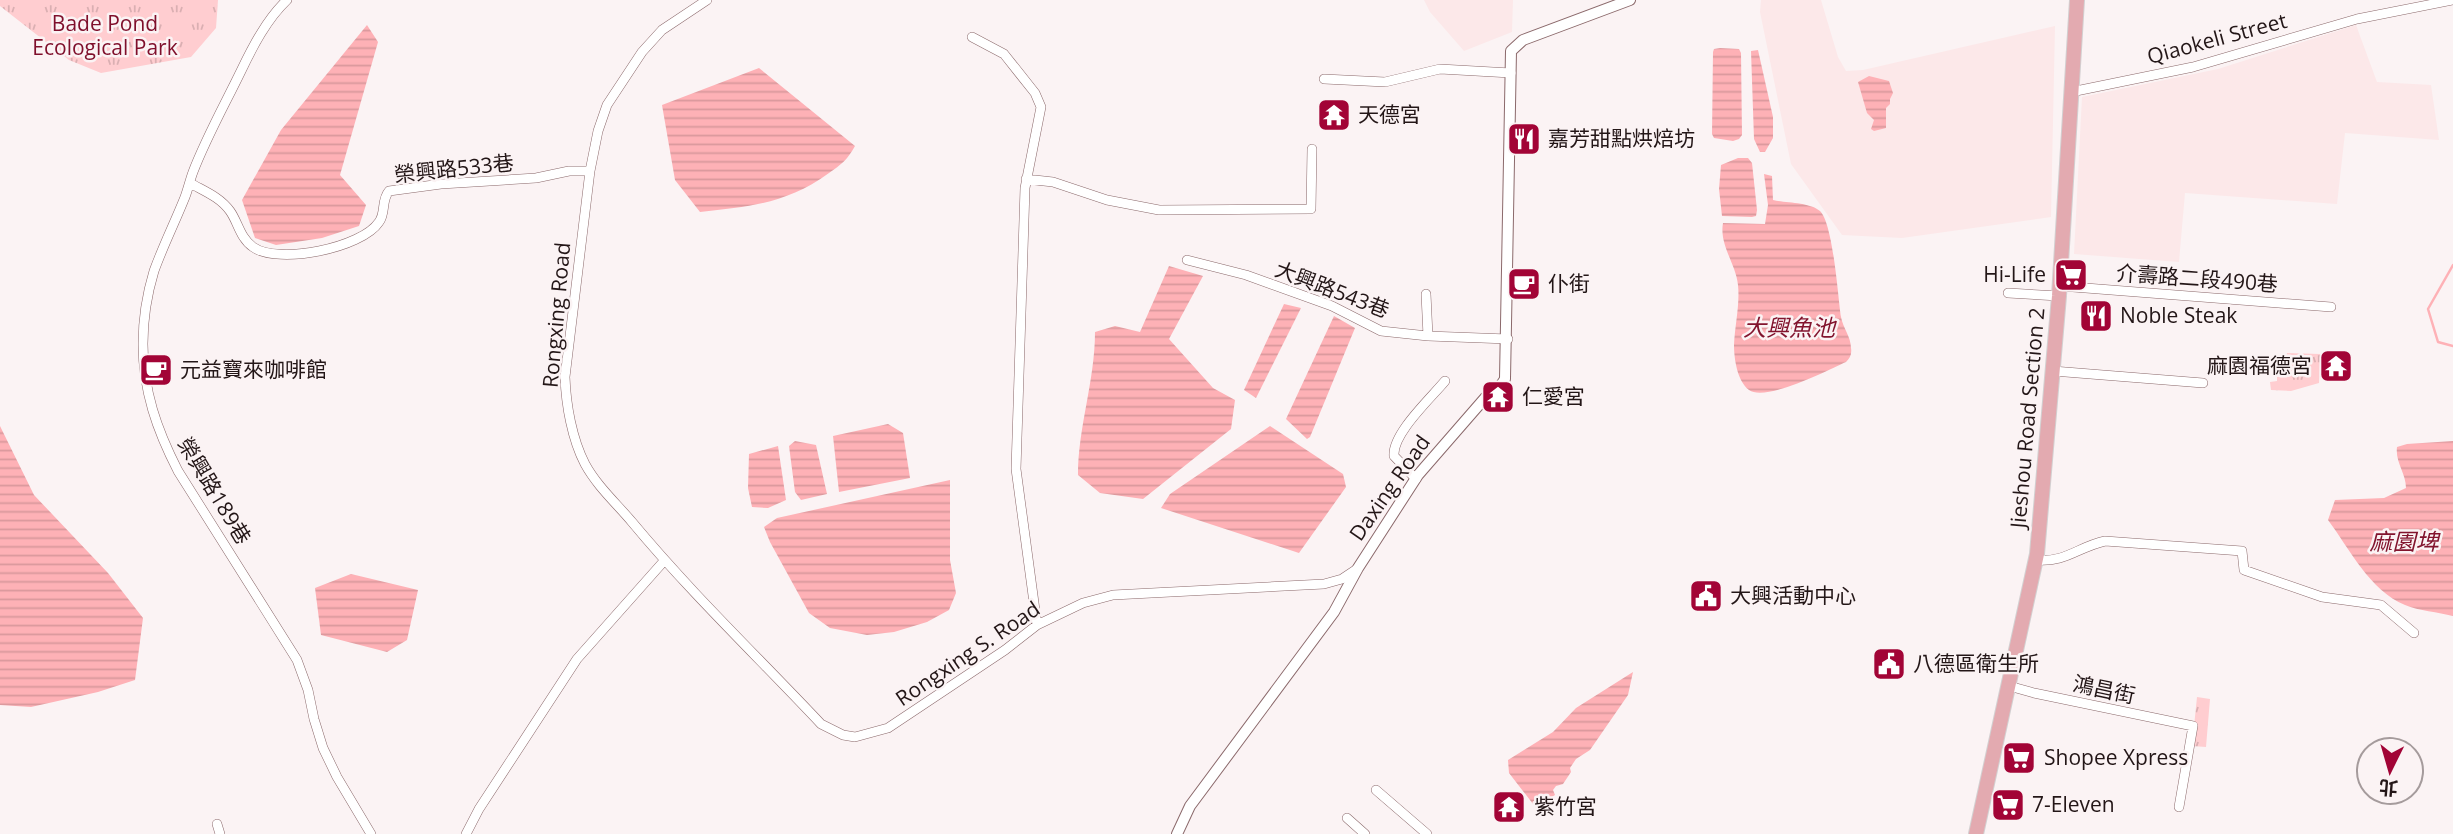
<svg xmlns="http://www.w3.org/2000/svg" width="2453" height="834" viewBox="0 0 2453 834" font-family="'Open Sans','Noto Sans TC',sans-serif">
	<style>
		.built { fill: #fce8e9 }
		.grass { fill: url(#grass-tufts) }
		.water { fill: url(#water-rules) }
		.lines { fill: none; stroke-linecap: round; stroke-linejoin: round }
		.stream { stroke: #feb1b6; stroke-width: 2.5 }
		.minor-casing { stroke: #8b696b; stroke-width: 10 }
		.tertiary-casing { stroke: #8b696b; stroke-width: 12 }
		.primary-casing { stroke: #d3d0d1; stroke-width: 16 }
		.minor { stroke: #fff; stroke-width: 9 }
		.tertiary { stroke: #fff; stroke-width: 10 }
		.primary { stroke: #e3aab0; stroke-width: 14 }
		.labels { text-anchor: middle; stroke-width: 5; stroke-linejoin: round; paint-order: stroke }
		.park-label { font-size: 21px; fill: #7f0f2b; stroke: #fbf3f4 }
		.street-label { font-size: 21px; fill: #231617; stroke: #fbf3f4 }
		.poi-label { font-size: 21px; fill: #231617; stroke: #fbf3f4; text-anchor: start }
		.water-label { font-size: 23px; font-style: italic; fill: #82142e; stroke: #fbf3f4 }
	</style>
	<defs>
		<pattern id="grass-tufts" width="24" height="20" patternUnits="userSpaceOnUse" patternTransform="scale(1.75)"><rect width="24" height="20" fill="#ffcdd0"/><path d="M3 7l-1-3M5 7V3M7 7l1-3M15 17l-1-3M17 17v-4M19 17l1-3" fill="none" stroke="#daafb2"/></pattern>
		<pattern id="water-rules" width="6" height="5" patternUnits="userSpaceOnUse" patternTransform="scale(1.75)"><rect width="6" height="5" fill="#feb1b6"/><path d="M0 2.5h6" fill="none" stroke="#d9989c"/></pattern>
	</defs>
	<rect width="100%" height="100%" fill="#fbf3f4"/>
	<!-- built -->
	<path class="built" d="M 1424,0 L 1513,0 L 1512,32 L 1464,51 L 1430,12 Z
		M 1761,0 L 1821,0 L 1838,57 L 1846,71 L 1863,70 L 2055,26 L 2051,217 L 1902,238 L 1842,235 L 1791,164 L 1760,12 Z
		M 2356,25 L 2377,82 L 2431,85 L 2439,140 L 2345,133 L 2337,204 L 2185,193 L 2179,262 L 2074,254 L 2082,97 L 2218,69 Z"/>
	<!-- grass -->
	<path class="grass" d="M 0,0 L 218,0 L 216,28 L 191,57 L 101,73 L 69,60 L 0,6 Z
		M 2287,353 L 2320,354 L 2319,383 L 2291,391 L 2271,390 L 2270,382 L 2277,381 L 2277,371 L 2284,367 Z
		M 2197,697 L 2210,699 L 2206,747 L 2192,746 Z"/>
	<!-- water -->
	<path class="water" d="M 367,25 L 378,42 L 340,175 L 366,205 L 359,226 L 322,238 L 276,245 L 255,238 L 242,200 L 281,130 Z
		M 1720,48 L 1739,49 L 1741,53 L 1742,135 L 1739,139 L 1733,141 L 1714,138 L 1712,134 L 1713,52 L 1714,49 Z
		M 1758,50 L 1773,117 L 1773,138 L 1765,152 L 1760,152 L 1754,139 L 1751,51 Z
		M 759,68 L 855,146 C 848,159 841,165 829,173 C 786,204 751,206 700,212 L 675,180 L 662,105 Z
		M 1869,76 L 1889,81 L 1893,93 L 1890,99 L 1890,104 L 1886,108 L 1886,128 L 1874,131 L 1871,129 L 1874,120 L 1867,113 L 1858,82 Z
		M 1738,158 L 1748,158 L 1752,163 L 1757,210 L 1756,216 L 1752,217 L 1722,216 L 1719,189 L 1721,165 Z
		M 1764,174 L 1772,176 L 1773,200 C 1786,203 1810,202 1820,211 C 1833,223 1838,297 1841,317 C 1843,328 1851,337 1851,348 C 1852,354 1850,358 1846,362 C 1828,370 1766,402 1749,390 C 1737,381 1734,358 1734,345 C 1735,325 1740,304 1738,285 C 1736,264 1719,245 1723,223 L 1765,224 L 1768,205 Z
		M 1169,266 L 1203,276 L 1169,339 L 1213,388 L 1235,400 L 1231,429 L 1143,499 L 1100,493 L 1078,475 C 1078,427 1095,381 1095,332 L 1115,326 L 1140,332 Z
		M 1284,304 L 1301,308 L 1256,398 L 1244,390 Z
		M 1334,316 L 1355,328 L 1310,437 L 1307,439 L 1286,419 Z
		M 888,424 L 903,433 L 910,478 L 839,492 L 833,436 Z
		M 0,426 L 34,495 L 108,573 L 143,618 L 135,680 L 98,692 L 31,707 L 0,705 Z
		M 1270,426 L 1343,474 L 1346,487 L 1299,553 L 1161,508 L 1170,494 Z
		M 795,441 L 816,445 L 827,494 L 801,500 L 795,492 L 789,446 Z
		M 2453,441 L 2453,616 C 2438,612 2419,611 2405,605 C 2370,591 2349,548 2328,520 L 2335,500 L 2384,498 L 2406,488 C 2406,473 2395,462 2397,447 L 2407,444 Z
		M 778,446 L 786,500 L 768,508 L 752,507 L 748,488 L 749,454 Z
		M 950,480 L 950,560 L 956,593 L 949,610 L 927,622 L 894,632 L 867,635 L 830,628 L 809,613 L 770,542 L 764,527 L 777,518 Z
		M 351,574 L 418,590 L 407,640 L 387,652 L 321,635 L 315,588 Z
		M 1633,672 L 1628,695 L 1590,750 L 1576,759 L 1570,768 L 1571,772 L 1563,784 L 1556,786 L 1553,790 L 1555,795 L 1550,798 L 1544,812 L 1540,813 L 1509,773 L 1508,760 L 1553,732 L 1576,708 Z"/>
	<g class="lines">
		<!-- stream -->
		<path class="stream" d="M 2453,265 L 2428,309 L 2438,342 L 2453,346"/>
		<defs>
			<path id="minor" d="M 287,0 C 267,19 253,46 241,71 C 225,104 206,138 193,172 C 190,180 188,189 185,197 C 175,222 163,246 154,271 C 147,294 143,321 143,344 C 143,391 157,430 178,471 L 297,660 L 308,690 L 314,719 L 323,748 L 337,777 L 371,834
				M 707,0 L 662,30 L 642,52 L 607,105 L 598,131 L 590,171 L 565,377 C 566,405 572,439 585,464 C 597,486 616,503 632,522 C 691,593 758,657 821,724 L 843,735 L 855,737 L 888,728 L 1005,650 L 1037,625 L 1083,603 L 1113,595 L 1324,584 L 1342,579 L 1357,569
				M 972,37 L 1004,54 L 1035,93 L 1041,107 L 1025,188 L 1016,469 L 1037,625
				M 1324,79 L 1385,82 L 1440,69 L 1511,73
				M 2071,92 L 2193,67 L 2357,19 L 2453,0
				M 1026,179 L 1053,182 L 1107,200 L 1159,210 L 1311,209 L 1312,149
				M 190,183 C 204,191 220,197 230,211 C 238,222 240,238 253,247 C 278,265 362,248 379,222 C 386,213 381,200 389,191 L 441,184 L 536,178 L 569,171 L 590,171
				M 1187,260 L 1246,275 L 1332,306 L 1381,331 L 1428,336 L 1508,339
				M 2060,286 L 2331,307
				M 2008,293 L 2059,296
				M 1426,294 L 1428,336
				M 2053,371 L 2203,383
				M 1416,479 L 1394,456 C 1392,434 1430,399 1445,381
				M 2036,560 C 2065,563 2078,547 2105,541 L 2242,551 L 2244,570 L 2322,597 L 2381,605 L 2414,633
				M 2009,686 L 2034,693 L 2193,726 L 2179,807
				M 1376,790 L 1427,834
				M 1347,818 L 1365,834
				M 217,824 L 220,834
				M 466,834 L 479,809 L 577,659 L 664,561"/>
			<path id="tertiary" d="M 1177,834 L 1190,806 L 1334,612 L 1358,568 L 1418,475 L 1485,398 L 1501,385 L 1505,379 L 1511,51 L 1523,40 L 1630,0"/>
			<path id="primary" d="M 1976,834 L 2037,554 L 2059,296 L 2077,0"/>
		</defs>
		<!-- minor casing -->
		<use href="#minor" class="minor-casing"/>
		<!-- tertiary casing -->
		<use href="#tertiary" class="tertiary-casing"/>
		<!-- primary casing -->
		<use href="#primary" class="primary-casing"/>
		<!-- minor -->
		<use href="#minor" class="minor"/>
		<!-- tertiary -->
		<use href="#tertiary" class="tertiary"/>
		<!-- primary -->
		<use href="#primary" class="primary"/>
	</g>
	<!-- icons -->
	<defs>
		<symbol id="temple-square" viewBox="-11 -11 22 22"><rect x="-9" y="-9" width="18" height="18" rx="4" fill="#a20436" stroke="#fbf3f4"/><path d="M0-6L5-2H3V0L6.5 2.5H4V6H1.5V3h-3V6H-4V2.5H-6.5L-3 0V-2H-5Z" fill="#fff"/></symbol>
		<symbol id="restaurant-square" viewBox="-11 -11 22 22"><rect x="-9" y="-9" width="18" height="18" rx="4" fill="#a20436" stroke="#fbf3f4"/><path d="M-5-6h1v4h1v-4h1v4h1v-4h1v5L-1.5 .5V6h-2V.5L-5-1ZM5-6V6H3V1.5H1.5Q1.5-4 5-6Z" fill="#fff"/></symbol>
		<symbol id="supermarket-square" viewBox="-11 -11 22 22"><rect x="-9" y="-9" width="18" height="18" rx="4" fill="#a20436" stroke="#fbf3f4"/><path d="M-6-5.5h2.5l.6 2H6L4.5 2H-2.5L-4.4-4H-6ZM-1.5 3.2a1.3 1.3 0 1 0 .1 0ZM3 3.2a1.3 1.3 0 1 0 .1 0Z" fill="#fff"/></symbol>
		<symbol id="cafe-square" viewBox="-11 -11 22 22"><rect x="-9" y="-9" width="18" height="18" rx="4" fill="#a20436" stroke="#fbf3f4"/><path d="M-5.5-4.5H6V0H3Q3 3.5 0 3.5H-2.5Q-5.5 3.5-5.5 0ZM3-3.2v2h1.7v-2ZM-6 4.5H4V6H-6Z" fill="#fff"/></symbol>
		<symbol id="civic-square" viewBox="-11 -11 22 22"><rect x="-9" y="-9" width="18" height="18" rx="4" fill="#a20436" stroke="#fbf3f4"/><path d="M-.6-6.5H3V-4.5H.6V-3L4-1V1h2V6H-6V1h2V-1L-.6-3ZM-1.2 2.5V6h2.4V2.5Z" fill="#fff"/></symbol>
	</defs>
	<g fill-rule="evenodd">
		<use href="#temple-square" x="1315" y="96" width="38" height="38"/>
		<use href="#restaurant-square" x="1505" y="120" width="38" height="38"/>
		<use href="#supermarket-square" x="2052" y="256" width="38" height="38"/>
		<use href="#cafe-square" x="1505" y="265" width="38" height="38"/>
		<use href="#restaurant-square" x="2077" y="297" width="38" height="38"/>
		<use href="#temple-square" x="2317" y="347" width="38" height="38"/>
		<use href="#cafe-square" x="137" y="351" width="38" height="38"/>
		<use href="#temple-square" x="1479" y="378" width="38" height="38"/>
		<use href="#civic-square" x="1687" y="577" width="38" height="38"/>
		<use href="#civic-square" x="1870" y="645" width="38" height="38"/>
		<use href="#supermarket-square" x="2000" y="739" width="38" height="38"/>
		<use href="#supermarket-square" x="1989" y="786" width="38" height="38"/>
		<use href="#temple-square" x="1490" y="788" width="38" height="38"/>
	</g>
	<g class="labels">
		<!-- park labels -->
		<g class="park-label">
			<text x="105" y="31">Bade Pond<tspan x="105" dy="24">Ecological Park</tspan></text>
		</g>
		<!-- street labels -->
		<g class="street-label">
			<text transform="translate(2217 39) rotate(-15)" y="7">Qiaokeli Street</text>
			<text transform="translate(454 169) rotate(-6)" y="7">榮興路533巷</text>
			<text transform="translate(2197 279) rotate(4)" y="7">介壽路二段490巷</text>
			<text transform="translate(1332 290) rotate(21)" y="7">大興路543巷</text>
			<text transform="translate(557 315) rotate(-85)" y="7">Rongxing Road</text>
			<text transform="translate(2028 418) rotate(-85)" y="7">Jieshou Road Section 2</text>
			<text transform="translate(1390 488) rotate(-55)" y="7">Daxing Road</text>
			<text transform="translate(214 491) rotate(59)" y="7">榮興路189巷</text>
			<text transform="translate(968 654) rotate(-34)" y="7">Rongxing S. Road</text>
			<text transform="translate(2104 690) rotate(12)" y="7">鴻昌街</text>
		</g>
		<!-- poi labels -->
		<g class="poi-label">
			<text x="1358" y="122">天德宮</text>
			<text x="1548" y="146">嘉芳甜點烘焙坊</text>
			<text x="2046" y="282" text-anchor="end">Hi-Life</text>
			<text x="1548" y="291">仆街</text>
			<text x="2120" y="323">Noble Steak</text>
			<text x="2312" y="373" text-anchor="end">麻園福德宮</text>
			<text x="180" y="377">元益寶來咖啡館</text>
			<text x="1522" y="404">仁愛宮</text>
			<text x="1730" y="603">大興活動中心</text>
			<text x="1913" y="671">八德區衛生所</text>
			<text x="2044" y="765">Shopee Xpress</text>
			<text x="2032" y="812">7-Eleven</text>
			<text x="1534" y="814">紫竹宮</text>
		</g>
		<!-- water labels -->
		<g class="water-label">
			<text x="1789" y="336">大興魚池</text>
			<text x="2404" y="550">麻園埤</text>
		</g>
	</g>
	<!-- north arrow -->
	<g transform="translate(2390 771) rotate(185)"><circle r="33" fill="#fbf3f4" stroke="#a59b9c" stroke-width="2"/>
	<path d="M0-5L12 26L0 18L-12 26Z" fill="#a20436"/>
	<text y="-10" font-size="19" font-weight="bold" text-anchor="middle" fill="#231617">北</text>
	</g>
</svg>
